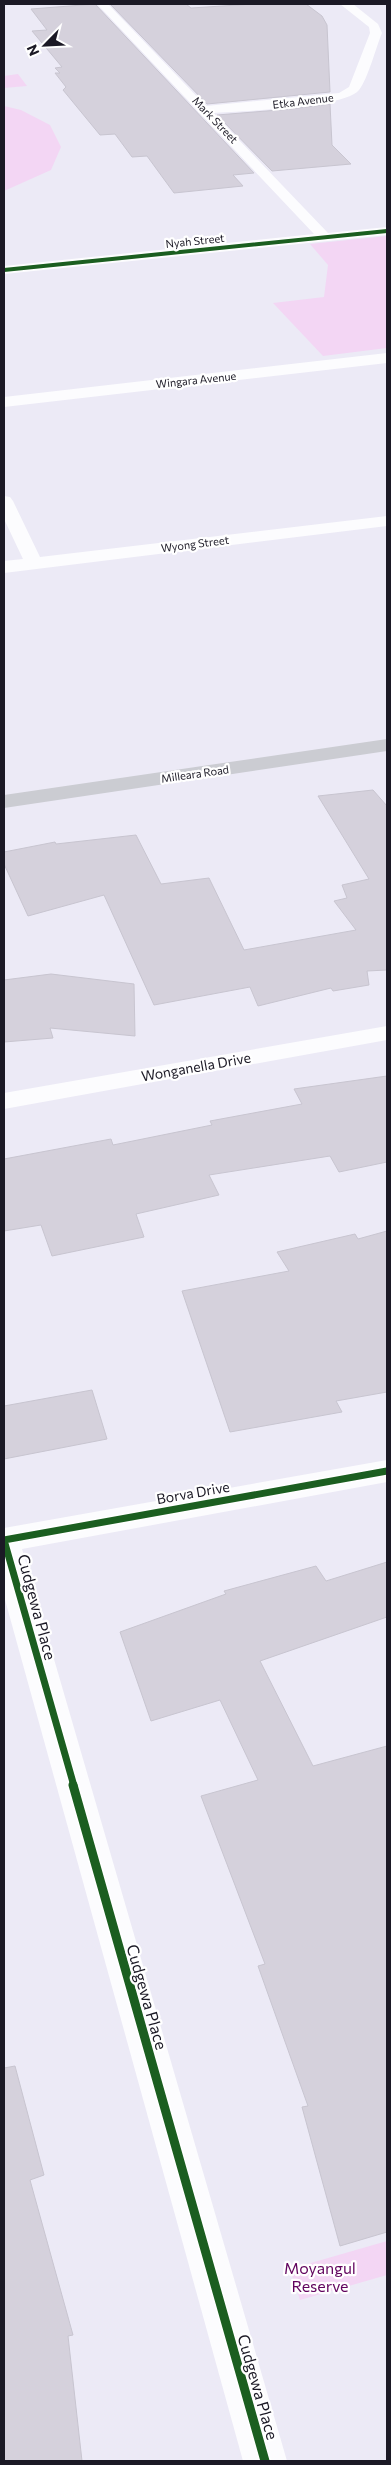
<svg xmlns="http://www.w3.org/2000/svg" width="391" height="2465" viewBox="0 0 391 2465" font-family="Commissioner,sans-serif">
	<style>
		.green { fill: #f3d6f4 }
		.building { fill: #d5d1dc; stroke: #c8c5d0 }
		.lines { fill: none; stroke-linecap: round; stroke-linejoin: round }
		.minor { fill: #fcfcfe; fill-rule: evenodd }
		.major { fill: #cbccd2; fill-rule: evenodd }
		.cycleway-far2-casing { stroke: #fff; stroke-width: 5.5 }
		.cycleway-far1-casing { stroke: #fff; stroke-width: 10 }
		.cycleway-casing { stroke: #fff; stroke-width: 12 }
		.cycleway-far2 { stroke: #1b5e20; stroke-width: 4 }
		.cycleway-far1 { stroke: #1b5e20; stroke-width: 7 }
		.cycleway { stroke: #1b5e20; stroke-width: 9 }
		.labels { text-anchor: middle; stroke-width: 4.5; stroke-linejoin: round; paint-order: stroke }
		.far-street-label { font-size: 11px; fill: #1b1925; stroke: #fff }
		.street-label { font-size: 14px; fill: #1b1925; stroke: #fff }
		.near-street-label { font-size: 16px; fill: #1b1925; stroke: #fff }
		.near-park-label { font-size: 16px; fill: #61045e; stroke: #fff }
	</style>
	<rect width="100%" height="100%" fill="#eceaf6"/>
	<!-- green -->
	<path class="green" d="M 18,74 L 27,86 L 4,88 L 4,76 Z
		M 4,106 L 21,110 L 50,125 L 61,147 L 51,170 L 4,191 Z
		M 387,236 L 387,348 L 323,356 L 273,303 L 324,297 L 328,265 L 310,244 Z
		M 387,2241 L 387,2275 L 300,2300 L 290,2269 Z"/>
	<!-- building -->
	<path class="building" d="M 95,4 L 254,173 L 233,175 L 243,186 L 174,193 L 147,156 L 132,157 L 115,134 L 100,135 L 63,90 L 66,87 L 55,73 L 60,73 L 55,68 L 62,67 L 32,31 L 47,30 L 31,9 Z
		M 110,4 L 186,4 L 191,8 L 253,4 L 306,4 L 322,16 L 327,25 L 330,92 L 207,104 Z
		M 330,104 L 332,145 L 351,164 L 272,171 L 217,115 L 291,109 Z
		M 373,790 L 387,806 L 387,970 L 367,971 L 369,985 L 333,991 L 331,988 L 258,1006 L 250,987 L 154,1005 L 104,895 L 28,916 L 4,864 L 4,852 L 55,842 L 56,844 L 136,835 L 161,884 L 209,878 L 244,950 L 356,930 L 334,901 L 347,898 L 342,885 L 369,879 L 318,796 Z
		M 51,974 L 134,984 L 135,1036 L 50,1028 L 53,1038 L 4,1042 L 4,980 Z
		M 387,1076 L 387,1162 L 339,1172 L 330,1156 L 209,1175 L 219,1195 L 136,1214 L 144,1237 L 52,1256 L 41,1225 L 4,1231 L 4,1159 L 111,1139 L 113,1145 L 212,1125 L 210,1121 L 302,1104 L 294,1089 Z
		M 387,1231 L 387,1392 L 336,1401 L 342,1412 L 230,1432 L 182,1291 L 289,1271 L 277,1252 L 355,1234 L 358,1239 Z
		M 92,1390 L 107,1439 L 4,1459 L 4,1406 Z
		M 387,1562 L 387,1617 L 260,1661 L 313,1766 L 387,1746 L 387,2232 L 340,2246 L 302,2107 L 308,2106 L 258,1966 L 265,1964 L 201,1796 L 258,1780 L 220,1700 L 151,1721 L 120,1632 L 226,1594 L 224,1591 L 316,1566 L 326,1581 Z
		M 15,2066 L 44,2175 L 30,2180 L 73,2335 L 68,2336 L 82,2461 L 4,2461 L 4,2068 Z"/>
	<g class="lines">
		<!-- minor -->
		<path class="minor" d="M 97,4 L 108,4 L 206,106 L 339,93 L 349,87 L 370,33 L 369,27 L 340,4 L 353,4 L 378,24 L 382,33 C 376,47 368,79 359,90 C 346,108 239,111 213,113 L 328,233 L 387,227 L 387,235 L 4,274 L 4,266 L 314,234 Z
			M 387,353 L 387,363 L 4,407 L 4,397 Z
			M 4,496 L 10,497 L 13,501 L 40,557 L 387,516 L 387,526 L 4,573 L 4,561 L 23,559 L 4,519 Z
			M 387,1026 L 387,1040 L 4,1109 L 4,1093 Z
			M 387,1460 L 387,1482 L 22,1549 L 287,2461 L 243,2461 L 4,1596 L 4,1528 Z"/>
		<!-- major -->
		<path class="major" d="M 387,739 L 387,751 L 4,808 L 4,795 Z"/>
		<defs>
			<path id="cycleway-far2" d="M 4,270 L 387,231"/>
			<path id="cycleway-far1" d="M 4,1540 L 74,1786
				M 4,1540 L 387,1471"/>
			<path id="cycleway" d="M 73,1785 L 265,2461"/>
		</defs>
		<!-- cycleway-far2 casing -->
		<use href="#cycleway-far2" class="cycleway-far2-casing"/>
		<!-- cycleway-far1 casing -->
		<use href="#cycleway-far1" class="cycleway-far1-casing"/>
		<!-- cycleway casing -->
		<use href="#cycleway" class="cycleway-casing"/>
		<!-- cycleway-far2 -->
		<use href="#cycleway-far2" class="cycleway-far2"/>
		<!-- cycleway-far1 -->
		<use href="#cycleway-far1" class="cycleway-far1"/>
		<!-- cycleway -->
		<use href="#cycleway" class="cycleway"/>
	</g>
	<g class="labels">
		<!-- far-street labels -->
		<g class="far-street-label">
			<text transform="translate(303 101) rotate(-7)" y="4">Etka Avenue</text>
			<text transform="translate(215 120) rotate(46)" y="4">Mark Street</text>
			<text transform="translate(195 241) rotate(-6)" y="4">Nyah Street</text>
			<text transform="translate(196 380) rotate(-6)" y="4">Wingara Avenue</text>
			<text transform="translate(195 544) rotate(-7)" y="4">Wyong Street</text>
			<text transform="translate(195 774) rotate(-8)" y="4">Milleara Road</text>
		</g>
		<!-- street labels -->
		<g class="street-label">
			<text transform="translate(196 1067) rotate(-10)" y="5">Wonganella Drive</text>
			<text transform="translate(193 1493) rotate(-10)" y="5">Borva Drive</text>
		</g>
		<!-- near-street labels -->
		<g class="near-street-label">
			<text transform="translate(37 1607) rotate(75)" y="6">Cudgewa Place</text>
			<text transform="translate(147 1997) rotate(74)" y="6">Cudgewa Place</text>
			<text transform="translate(258 2387) rotate(74)" y="6">Cudgewa Place</text>
		</g>
		<!-- near-park labels -->
		<g class="near-park-label">
			<text x="320" y="2274">Moyangul<tspan x="320" dy="18">Reserve</tspan></text>
		</g>
	</g>
	<!-- border -->
	<rect width="391" height="2465" fill="none" stroke="#1b1925" stroke-width="10"/>
	<!-- north arrow -->
	<g transform="translate(45 45) rotate(246)" stroke="#ffffff" stroke-width="4" paint-order="stroke">
	<path d="M0-4L9 19L0 12L-9 19Z" fill="#1b1925"/>
	<text y="-8" font-size="14" font-weight="bold" text-anchor="middle" fill="#1b1925">N</text>
	</g>
</svg>
